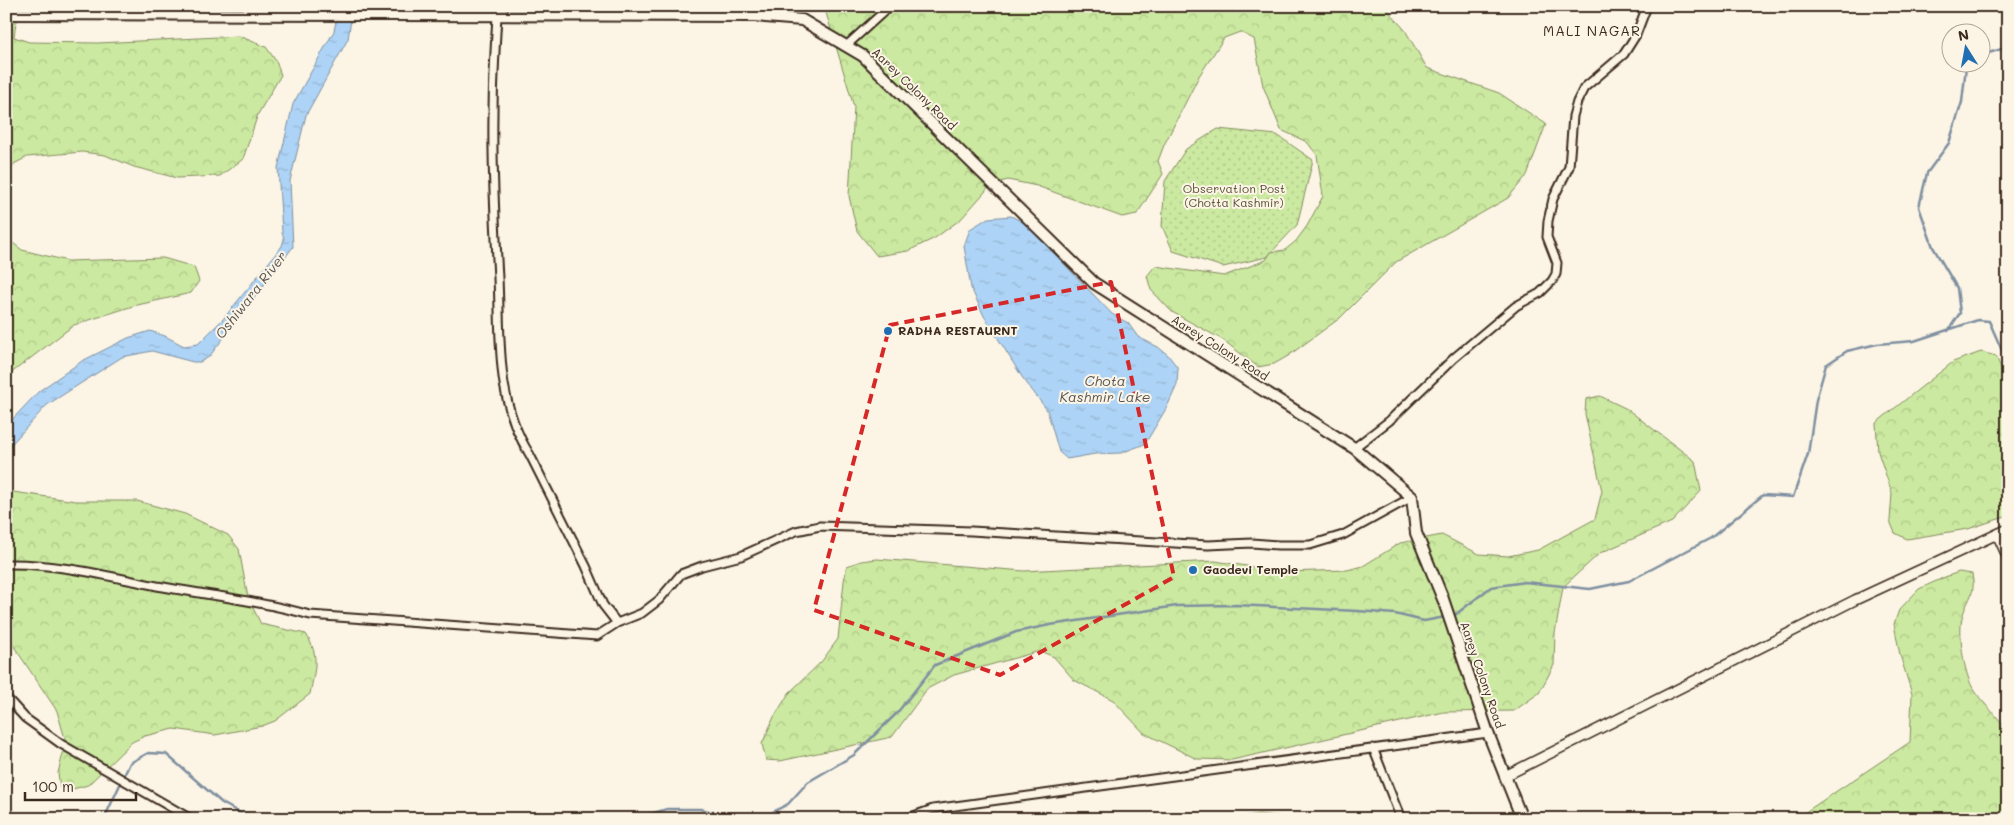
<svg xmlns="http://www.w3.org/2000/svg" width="2014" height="825" viewBox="0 0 2014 825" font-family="Mali,sans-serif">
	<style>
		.grass { fill: url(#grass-dots); stroke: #838a5f }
		.forest { fill: url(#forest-crowns); stroke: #838a5f }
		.water { fill: url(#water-ripples); stroke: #7f8fa0 }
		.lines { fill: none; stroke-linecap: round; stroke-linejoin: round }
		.stream { stroke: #7f8fa0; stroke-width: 2.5 }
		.minor-casing { stroke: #3b2a1e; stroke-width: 11 }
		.tertiary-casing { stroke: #3b2a1e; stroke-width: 12 }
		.secondary-casing { stroke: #3b2a1e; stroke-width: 14 }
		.minor { stroke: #fcf5e5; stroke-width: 7 }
		.tertiary { stroke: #fcf5e5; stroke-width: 9 }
		.secondary { stroke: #fcf5e5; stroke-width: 10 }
		.marked { fill: none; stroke: #d62828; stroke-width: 4; stroke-dasharray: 10 6; stroke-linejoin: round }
		.poi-dot { fill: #1f6fb2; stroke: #fcf5e5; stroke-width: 2 }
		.labels { text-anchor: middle; stroke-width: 4; stroke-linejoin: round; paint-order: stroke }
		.street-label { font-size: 12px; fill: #3b2a1e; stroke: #fcf5e5 }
		.park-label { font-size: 12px; fill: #585038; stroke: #fcf5e5 }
		.poi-label { font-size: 12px; font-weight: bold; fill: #3b2a1e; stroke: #fcf5e5; text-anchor: start }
		.neighbourhood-label { font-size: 14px; letter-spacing: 1px; fill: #3b2a1e; stroke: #fcf5e5 }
		.water-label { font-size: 14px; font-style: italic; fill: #585454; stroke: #fcf5e5 }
	</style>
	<defs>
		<pattern id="grass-dots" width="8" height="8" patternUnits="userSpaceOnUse" patternTransform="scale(1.25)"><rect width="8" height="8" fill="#cbe9a0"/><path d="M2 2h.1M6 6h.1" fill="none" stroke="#afc889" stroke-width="1.8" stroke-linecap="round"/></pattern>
		<pattern id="forest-crowns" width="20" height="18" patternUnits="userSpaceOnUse" patternTransform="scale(1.25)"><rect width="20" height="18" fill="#cbe9a0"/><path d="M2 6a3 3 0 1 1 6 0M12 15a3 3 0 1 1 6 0" fill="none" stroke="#afc889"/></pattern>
		<pattern id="water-ripples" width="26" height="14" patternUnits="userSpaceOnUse" patternTransform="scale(1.25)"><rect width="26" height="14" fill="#add3f6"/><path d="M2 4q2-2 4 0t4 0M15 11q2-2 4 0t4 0" fill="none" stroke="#96b5d2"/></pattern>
	</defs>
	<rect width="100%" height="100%" fill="#fcf5e5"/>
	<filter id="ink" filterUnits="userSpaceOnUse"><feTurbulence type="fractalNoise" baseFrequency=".02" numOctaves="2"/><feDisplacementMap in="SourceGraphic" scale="10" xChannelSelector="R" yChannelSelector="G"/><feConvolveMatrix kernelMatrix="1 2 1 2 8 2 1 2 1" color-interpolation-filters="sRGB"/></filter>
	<g filter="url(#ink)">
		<!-- grass -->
		<path class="grass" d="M 1218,129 L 1277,135 L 1313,160 L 1297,225 L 1267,257 L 1223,267 L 1173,251 L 1162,226 L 1165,181 L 1186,149 Z"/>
		<!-- forest -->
		<path class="forest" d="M 6,6 L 18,6 L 14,37 L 29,42 L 98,43 L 239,36 L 266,47 L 276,61 L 281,75 L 258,114 L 243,159 L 220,176 L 177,178 L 134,167 L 105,155 L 82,152 L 27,157 L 14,164 L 6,176 Z
			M 824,6 L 1384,6 L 1405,30 L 1427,68 L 1499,93 L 1546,124 L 1527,175 L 1508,198 L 1396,262 L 1340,318 L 1288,356 L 1274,364 L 1258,367 L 1223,340 L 1172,312 L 1151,290 L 1147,276 L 1155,266 L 1224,276 L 1266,260 L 1271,252 L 1285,250 L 1296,241 L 1307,226 L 1323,196 L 1317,155 L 1307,142 L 1281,130 L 1263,86 L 1254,39 L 1240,32 L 1224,38 L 1199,76 L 1164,145 L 1158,161 L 1163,174 L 1137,214 L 1122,217 L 1037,186 L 1008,180 L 992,184 L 961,219 L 935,238 L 908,251 L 877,256 L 857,231 L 853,214 L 849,196 L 854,107 Z
			M 6,235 L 9,240 L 22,250 L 68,261 L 163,258 L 194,267 L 199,281 L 191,293 L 133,306 L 74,325 L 6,377 Z
			M 1981,352 L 1996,356 L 2008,385 L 2008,516 L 1968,529 L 1907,539 L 1895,533 L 1890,521 L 1892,493 L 1878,452 L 1876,423 L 1953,362 Z
			M 1600,396 L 1627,409 L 1695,461 L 1701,491 L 1672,522 L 1600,553 L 1563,587 L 1555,633 L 1554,665 L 1539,693 L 1514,711 L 1444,712 L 1232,760 L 1197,759 L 1144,733 L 1113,700 L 1074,680 L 1054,657 L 1040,651 L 954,675 L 927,689 L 892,737 L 780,761 L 766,760 L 762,744 L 774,717 L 789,693 L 822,661 L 838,639 L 844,581 L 847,566 L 861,561 L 877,559 L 1024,571 L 1215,561 L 1285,572 L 1347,570 L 1363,566 L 1400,543 L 1442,535 L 1479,554 L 1508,556 L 1538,550 L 1595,519 L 1602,491 L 1585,414 L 1586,399 Z
			M 6,491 L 76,501 L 137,501 L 185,514 L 228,535 L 239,549 L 248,598 L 261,624 L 306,634 C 320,657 315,668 310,694 L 275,721 L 262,726 L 215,735 L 174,729 L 145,736 L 132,742 L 88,785 L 73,789 L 60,788 L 58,773 L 66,742 L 57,711 L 13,645 L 6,622 Z
			M 1959,572 L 1972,574 C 1976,594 1969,596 1963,614 C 1957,631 1964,675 1974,690 C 1982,702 1993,712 2002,723 L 2008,723 L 2008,819 L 1795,819 L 1910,742 L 1912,694 L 1900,655 L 1894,624 L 1899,610 L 1919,589 L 1945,577 Z
			M 1259,814 L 1305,819 L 1228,819 Z"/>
		<!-- water -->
		<path class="water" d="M 339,6 L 353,6 L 348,39 L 306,115 L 290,181 L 293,247 L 209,357 L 200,362 L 193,362 L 152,351 L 122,357 L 47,405 L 6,450 L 6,426 L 39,391 L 82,361 L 128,338 L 150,331 L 165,336 L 184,346 L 198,344 L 224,318 L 282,246 L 284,239 L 282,232 L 278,168 L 293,104 L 334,31 Z
			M 1011,216 L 1025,223 L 1112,314 L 1128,323 L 1138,337 L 1158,347 L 1168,355 L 1178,368 L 1177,385 L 1167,407 L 1145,444 L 1121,453 L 1095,454 L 1067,459 L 1059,452 L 1047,410 L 1022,377 L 984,316 L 971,288 L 964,246 L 970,229 L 988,218 Z"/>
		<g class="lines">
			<!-- stream -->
			<path class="stream" d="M 1982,55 L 2005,48 L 2008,43
				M 1948,331 L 1960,313 L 1957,288 L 1933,247 L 1919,207 L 1927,173 L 1949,143 L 1962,102 L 1966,67 L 1971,62
				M 1451,616 L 1455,615 L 1491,587 L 1525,582 L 1590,589 L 1629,581 L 1711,538 L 1763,495 L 1793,497 L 1808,454 L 1816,400 L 1826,365 L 1847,351 L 1877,344 L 1914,341 L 1978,320 L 1989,321 L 2008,364
				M 104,819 L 130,763 L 148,753 L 166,754 L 222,803 L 251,819
				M 634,819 L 667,809 L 700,809 L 733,817 L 771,813 L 788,804 L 808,782 L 854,755 L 897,713 L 935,665 L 1016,632 L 1050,625 L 1177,606 L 1235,605 L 1358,611 L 1395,614 L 1424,621 L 1445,617"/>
			<defs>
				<path id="minor" d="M 1412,6 L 1419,6
					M 497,16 C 495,49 493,82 493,115 C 492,169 495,224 498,278 C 501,340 495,400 530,455 L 586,566 L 603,605 L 617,623
					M 846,46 L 890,6
					M 1354,448 L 1389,421 L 1454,358 L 1516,306 L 1540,293 L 1552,281 L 1556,274 L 1557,263 L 1547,237 L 1548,221 L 1553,199 L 1569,167 L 1573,116 L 1577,102 L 1584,88 L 1624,54 L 1636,35 L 1647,6
					M 6,564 C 56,563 108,576 157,586 C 208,595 260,601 310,615 L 597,636 L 617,623 L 642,613 L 659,600 L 681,574 L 702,566 L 741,556 L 796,531 L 820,526 L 971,531 L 1208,545 L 1252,543 L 1278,545 L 1310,545 L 1343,535 L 1412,497
					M 6,697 L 25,718 L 61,744 L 191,819
					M 1373,748 L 1401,819
					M 905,819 L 933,809 L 1488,733"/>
				<path id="tertiary" d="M 1997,534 L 2008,558
					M 1505,776 L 1855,600 L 2008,529"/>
				<path id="secondary" d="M 6,14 L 754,16 L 802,20 L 863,56 L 1094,283 L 1354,448 L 1412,497 L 1416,533 L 1443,599 L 1488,733 L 1522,819"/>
			</defs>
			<!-- minor casing -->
			<use href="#minor" class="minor-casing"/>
			<!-- tertiary casing -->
			<use href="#tertiary" class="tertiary-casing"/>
			<!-- secondary casing -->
			<use href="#secondary" class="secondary-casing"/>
			<!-- minor -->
			<use href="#minor" class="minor"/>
			<!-- tertiary -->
			<use href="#tertiary" class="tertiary"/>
			<!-- secondary -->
			<use href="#secondary" class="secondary"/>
		</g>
	</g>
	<!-- marked area -->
	<path class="marked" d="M 1111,282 L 1174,577 L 1000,675 L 814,610 L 890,325 Z"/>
	<!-- markers -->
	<g class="poi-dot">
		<circle cx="888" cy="331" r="5"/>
		<circle cx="1193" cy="570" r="5"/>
	</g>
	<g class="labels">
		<!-- street labels -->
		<g class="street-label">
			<text transform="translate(914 89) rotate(44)" y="4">Aarey Colony Road</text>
			<text transform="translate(1220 348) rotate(32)" y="4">Aarey Colony Road</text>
			<text transform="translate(1482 675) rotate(71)" y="4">Aarey Colony Road</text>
		</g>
		<!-- park labels -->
		<g class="park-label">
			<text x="1234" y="193">Observation Post<tspan x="1234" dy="14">(Chotta Kashmir)</tspan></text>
		</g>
		<!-- poi labels -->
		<g class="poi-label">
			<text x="898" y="335">RADHA RESTAURNT</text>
			<text x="1203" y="574">Gaodevi Temple</text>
		</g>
		<!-- neighbourhood labels -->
		<g class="neighbourhood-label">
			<text x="1592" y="36">MALI NAGAR</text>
		</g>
		<!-- water labels -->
		<g class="water-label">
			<text transform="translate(251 295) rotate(-52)" y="5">Oshiwara River</text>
			<text x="1105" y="386">Chota<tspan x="1105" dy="16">Kashmir Lake</tspan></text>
		</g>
	</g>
	<!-- margin -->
	<rect width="2014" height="825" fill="none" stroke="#fcf5e5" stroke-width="25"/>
	<rect x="12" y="12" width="1989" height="800" fill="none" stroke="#3b2a1e" stroke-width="2" filter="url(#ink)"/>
	<!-- north arrow -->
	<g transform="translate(1966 48) rotate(349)"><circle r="24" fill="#fcf5e5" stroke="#afa495"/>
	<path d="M0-4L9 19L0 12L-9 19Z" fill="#1f6fb2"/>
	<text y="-8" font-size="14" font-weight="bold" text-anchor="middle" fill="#3b2a1e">N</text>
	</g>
	<!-- scale -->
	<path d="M25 792v8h111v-8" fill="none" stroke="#3b2a1e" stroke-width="2.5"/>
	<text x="32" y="792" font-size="15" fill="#3b2a1e" stroke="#fcf5e5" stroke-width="4" paint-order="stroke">100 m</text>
</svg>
